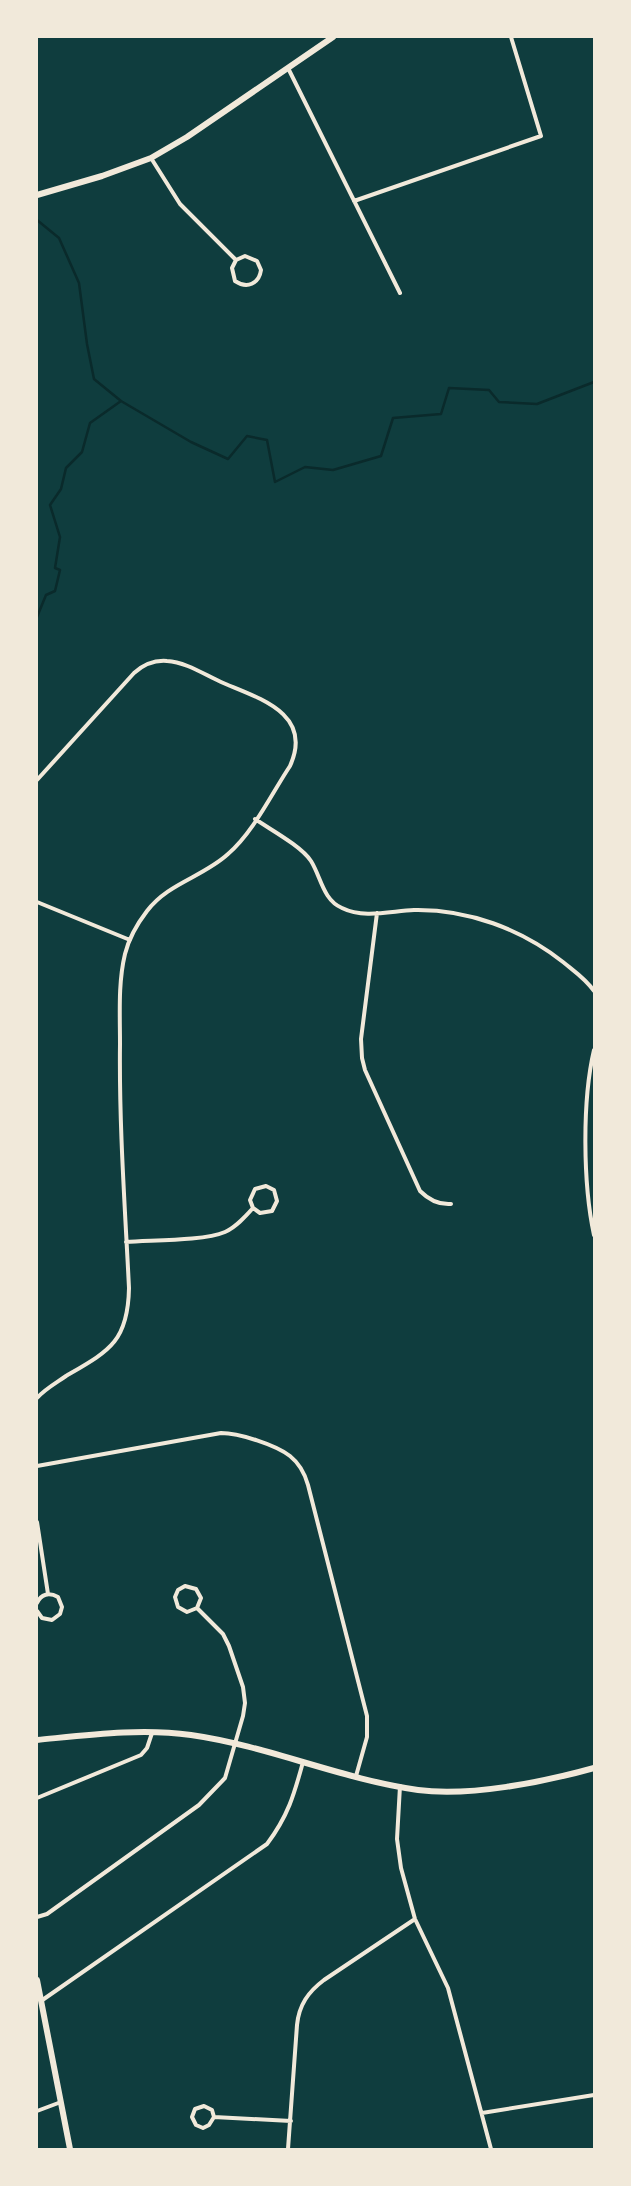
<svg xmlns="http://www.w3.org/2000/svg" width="631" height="2186" viewBox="0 0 631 2186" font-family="Mulish,sans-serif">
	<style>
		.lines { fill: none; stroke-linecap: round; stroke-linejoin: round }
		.stream { stroke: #0a2a2b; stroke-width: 2.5 }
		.minor { stroke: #f1e9da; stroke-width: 4 }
		.tertiary { stroke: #f1e9da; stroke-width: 6 }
	</style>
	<rect width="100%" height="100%" fill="#0f3d3e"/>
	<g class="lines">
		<!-- stream -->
		<path class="stream" d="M 37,220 L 59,238 L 79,283 L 87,344 L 94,379 L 121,401
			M 37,617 L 46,595 L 55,591 L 60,570 L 55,568 L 60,537 L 50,505 L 61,489 L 66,468 L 82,452 L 90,423 L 121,401 L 191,442 L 228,459 L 247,436 L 267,440 L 275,482 L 305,467 L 333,470 L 381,456 L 393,418 L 441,414 L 449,388 L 489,390 L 499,402 L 537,404 L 594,382"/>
		<!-- minor -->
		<path class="minor" d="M 288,68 L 400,293
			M 151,158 L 180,204 L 236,260 L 232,268 L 235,281 C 247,289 259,284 261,270 L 257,261 L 245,256 L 236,260
			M 354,201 L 541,136 L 511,37
			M 37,780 L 134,673 C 143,665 155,660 167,661 C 186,662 205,675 221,682 C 258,698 314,713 290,766 C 272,793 253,833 228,854 C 203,877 168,883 147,911 C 137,924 129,938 125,954 C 118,983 120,1014 120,1044 C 119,1125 125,1207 129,1288 C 128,1342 109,1351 66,1376 C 56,1383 45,1389 37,1398
			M 255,819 C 271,830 301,846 311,861 C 321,877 323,900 342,908 C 364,919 391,911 414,910 C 468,909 521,929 563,962 C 574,971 586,979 594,991
			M 37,902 L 130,940
			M 377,913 L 361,1039 L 362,1058 L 365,1070 L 420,1191 C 429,1200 438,1205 451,1204
			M 594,1050 C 582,1101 583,1184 594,1235
			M 126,1242 C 151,1240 204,1241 225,1232 C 236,1227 245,1217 253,1208 L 250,1200 L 255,1189 L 266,1186 L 274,1190 L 277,1201 L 272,1211 L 260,1213 L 253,1208
			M 37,1466 L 221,1433 C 239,1433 276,1445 290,1456 C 300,1464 305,1474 308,1485 L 367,1716 L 367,1737 L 356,1776
			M 37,1522 L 48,1594
			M 37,1603 C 41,1594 49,1592 58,1597 L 62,1607 L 60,1614 L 52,1620 L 42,1618 L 37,1611
			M 400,1786 L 397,1839 L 401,1868 L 415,1919 L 448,1988 L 491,2149
			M 37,1798 L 141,1755 L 147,1748 L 152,1733
			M 37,1917 L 47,1914 L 199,1805 L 225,1778 L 243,1716 L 245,1703 L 243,1687 L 229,1646 L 223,1634 L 197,1608 L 187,1612 L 178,1607 L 175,1597 L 178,1590 L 185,1586 L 196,1589 L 201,1598 L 197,1608
			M 41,2001 L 267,1844 C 288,1816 294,1795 303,1762
			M 37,2111 L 61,2102
			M 482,2113 L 594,2095
			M 214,2117 L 209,2125 L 203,2128 L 196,2125 L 192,2117 L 195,2109 L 204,2106 L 212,2110 L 214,2117 L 291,2121
			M 288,2149 L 297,2025 C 299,2005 308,1992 324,1980 L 415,1919"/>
		<!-- tertiary -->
		<path class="tertiary" d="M 37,195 L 102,176 L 151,158 L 187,137 L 333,37
			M 37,1740 C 88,1735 140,1728 191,1735 C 268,1746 341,1779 418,1790 C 469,1797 544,1782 594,1768
			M 37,1980 L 70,2149"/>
	</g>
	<!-- border -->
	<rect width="631" height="2186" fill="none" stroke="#f1e9da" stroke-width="76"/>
</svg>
